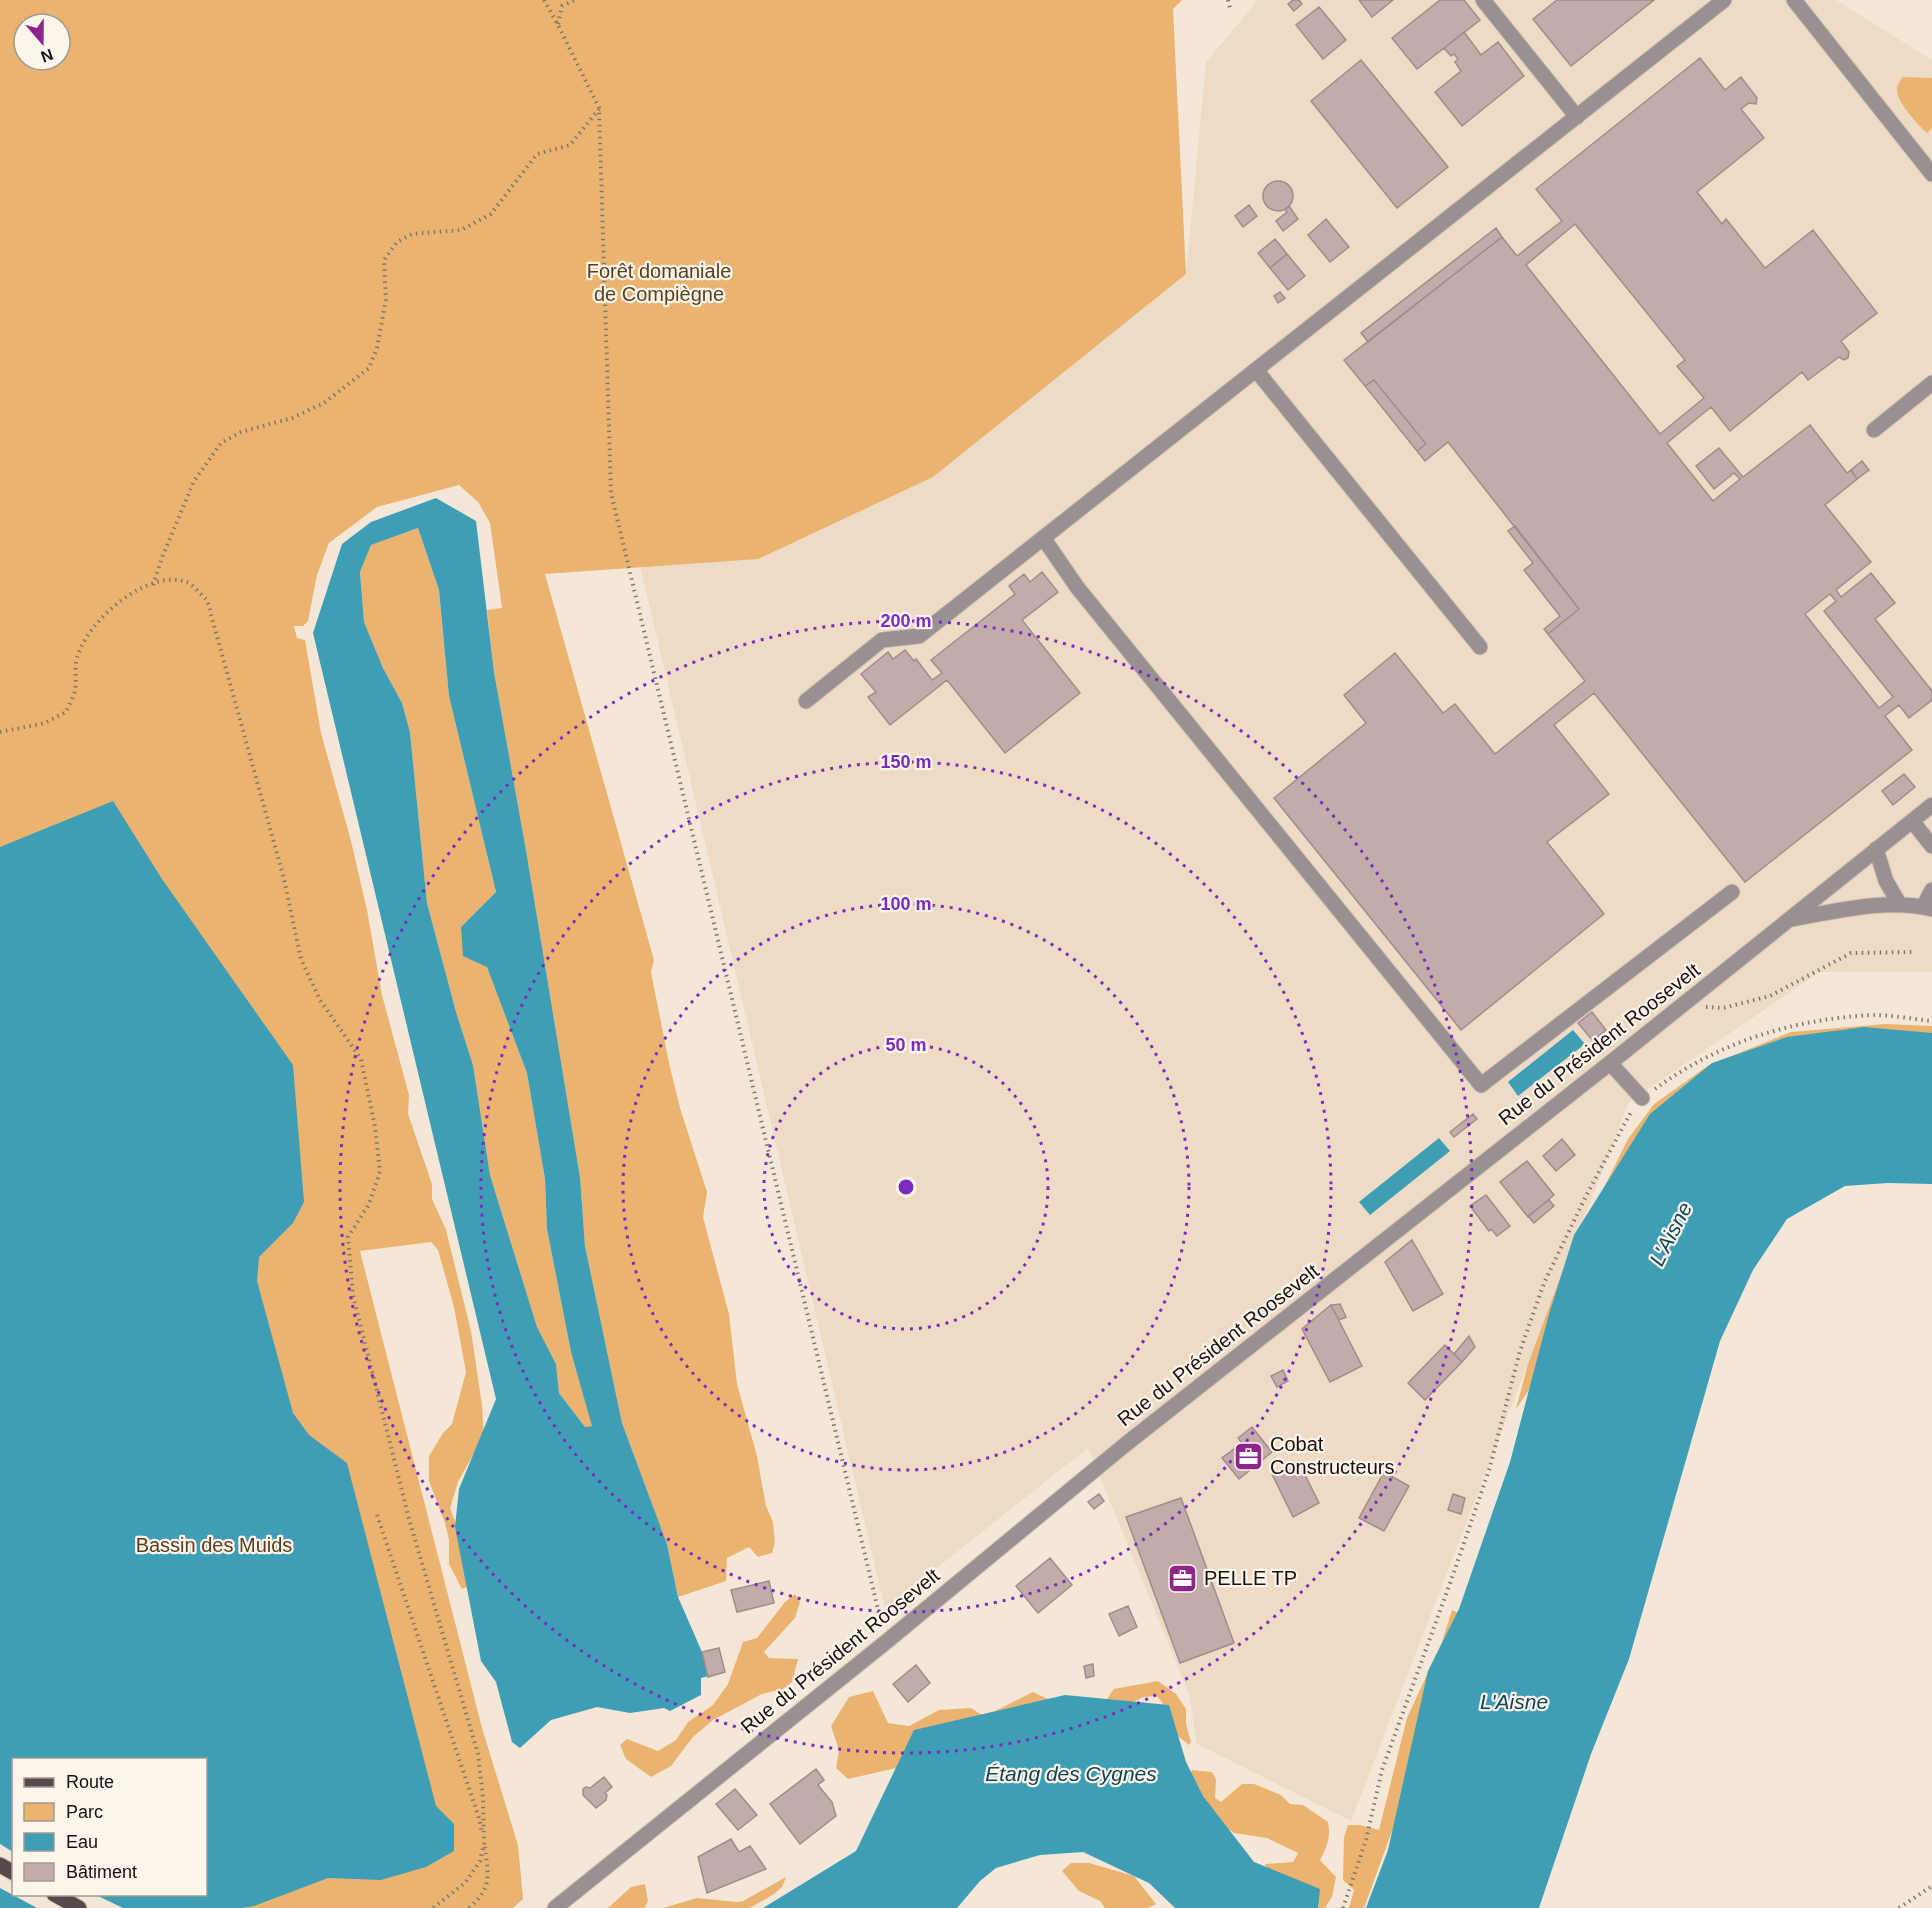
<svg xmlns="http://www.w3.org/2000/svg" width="1932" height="1908" viewBox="0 0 1932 1908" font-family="Arial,sans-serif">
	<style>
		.built { fill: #eedbc6 }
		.green { fill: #eab470; fill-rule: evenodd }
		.water { fill: #3e9eb6; fill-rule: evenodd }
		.pier { fill: #f5e7d7 }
		.building { fill: #c2acaa; stroke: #a08c8a; stroke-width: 1.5; fill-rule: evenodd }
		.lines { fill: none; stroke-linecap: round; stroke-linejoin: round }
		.minor-casing { stroke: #d1c5b7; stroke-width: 17 }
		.major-casing { stroke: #d1c5b7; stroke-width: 17 }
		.path { stroke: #80776d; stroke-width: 4; stroke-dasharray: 1.5 4.5; stroke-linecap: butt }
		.minor { stroke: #999091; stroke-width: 15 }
		.major { stroke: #57484a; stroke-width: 15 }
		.ring { fill: none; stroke: #7b2cbf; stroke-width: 3; stroke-dasharray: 3 6 }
		.labels { text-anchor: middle; stroke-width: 4.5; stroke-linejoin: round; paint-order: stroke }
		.park-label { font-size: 20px; fill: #593f1e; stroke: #fdf5ec }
		.street-label { font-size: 20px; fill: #16110c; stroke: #fdf5ec }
		.poi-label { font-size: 20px; fill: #16110c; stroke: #fdf5ec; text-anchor: start }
		.water-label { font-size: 21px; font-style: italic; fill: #0e4654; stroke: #fdf5ec }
		.centre { fill: #7b2cbf; stroke: #fdf5ec; stroke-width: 3 }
		.ring-label { font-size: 18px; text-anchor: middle; font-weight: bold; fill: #7b2cbf; stroke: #fdf5ec; stroke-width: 4.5; stroke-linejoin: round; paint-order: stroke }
	</style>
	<rect width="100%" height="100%" fill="#f5e7d7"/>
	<!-- built -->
	<path class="built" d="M 1258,0 L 1836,0 L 1932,60 L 1932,972 L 1820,972 L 1629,1102 L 1351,1821 L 1197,1744 L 1189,1694 L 1088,1448 L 885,1609 L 640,566 L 1186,274 L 1206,62 Z"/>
	<!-- green -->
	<path class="green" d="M 0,0 L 1182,0 L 1173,9 L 1186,274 L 933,477 L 758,559 L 545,574 L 654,960 L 651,972 L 669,1063 L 680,1108 L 707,1192 L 703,1217 L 729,1314 L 737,1384 L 757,1456 L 766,1506 L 773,1522 L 775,1542 L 772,1553 L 758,1557 L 749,1547 L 727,1558 L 726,1581 L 678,1597 L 667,1544 L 622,1423 L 585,1246 L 580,1177 L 526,850 L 494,672 L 487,610 L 502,608 L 490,523 L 478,502 L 459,485 L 377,507 L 329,543 L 317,575 L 308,621 L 303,626 L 294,626 L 297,638 L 305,640 L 321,733 L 351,841 L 367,910 L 382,995 L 409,1095 L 408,1114 L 432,1184 L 432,1199 L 446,1230 L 471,1331 L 482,1405 L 484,1435 L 458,1482 L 450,1508 L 476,1575 L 474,1584 L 462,1589 L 449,1564 L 449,1540 L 445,1523 L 429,1481 L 429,1456 L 443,1433 L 452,1424 L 466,1372 L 454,1307 L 438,1250 L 431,1242 L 360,1251 L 482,1728 L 518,1845 L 523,1899 L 513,1908 L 0,1908 ZM 24,24 L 60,24 L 60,60 L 24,60 ZM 14,1760 L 206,1760 L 206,1894 L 14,1894 Z
		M 1903,77 L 1932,78 L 1932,128 L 1927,133 C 1919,126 1896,101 1897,90 C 1897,85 1900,81 1903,77 Z
		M 418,528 L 439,590 L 449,696 L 496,892 L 461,927 L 487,966 L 527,1073 L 545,1179 L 547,1229 L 571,1352 L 593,1426 L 585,1427 L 559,1393 L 556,1364 L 537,1327 L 490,1175 L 473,1065 L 456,1012 L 427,903 L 410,732 L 402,703 L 383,668 L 364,622 L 360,572 L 371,545 Z
		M 1885,1024 L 1932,1026 L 1932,1042 L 1562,1300 L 1529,1390 L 1516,1409 L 1528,1364 L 1563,1270 L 1628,1139 L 1654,1104 L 1709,1065 L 1791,1032 Z
		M 795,1594 L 800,1602 L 795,1618 L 764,1652 L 769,1658 L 798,1659 L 792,1682 L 783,1689 L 762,1694 L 713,1720 L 692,1738 L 671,1766 L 651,1777 L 626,1759 L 620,1745 L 627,1739 L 658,1751 L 676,1740 L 688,1722 L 713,1705 L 728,1684 L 743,1642 L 757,1638 L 785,1602 Z
		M 1452,1610 L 1461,1614 L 1404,1798 L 1364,1908 L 1349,1908 L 1354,1890 L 1343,1880 L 1344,1837 L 1348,1825 L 1360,1825 L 1379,1830 L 1407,1718 L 1442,1642 Z
		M 1158,1681 L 1176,1694 L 1186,1709 L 1186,1724 L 1191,1742 L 1189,1745 L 1169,1729 L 1164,1705 L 1157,1696 L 1143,1697 L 1128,1705 L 1107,1699 L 1114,1689 Z
		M 873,1691 L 888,1723 L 909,1726 L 939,1710 L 971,1708 L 982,1715 L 993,1712 L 1033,1692 L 1048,1699 L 1071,1701 L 918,1763 L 848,1779 L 836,1768 L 839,1750 L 831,1726 L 849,1697 Z
		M 1192,1770 L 1212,1772 L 1216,1779 L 1215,1798 L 1221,1802 L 1242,1784 L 1254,1784 L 1281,1795 L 1290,1804 L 1303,1805 L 1328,1822 C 1331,1837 1327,1847 1320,1860 L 1336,1877 L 1332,1897 L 1325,1908 L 1302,1908 L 1269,1878 L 1265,1864 L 1293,1862 L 1298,1853 L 1267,1838 L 1234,1833 L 1205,1812 L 1185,1781 Z
		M 1071,1863 L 1089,1863 L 1134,1876 L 1156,1904 L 1148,1908 L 1105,1908 L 1100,1901 L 1079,1891 L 1062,1871 Z
		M 786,1877 L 782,1887 L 774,1894 L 750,1908 L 663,1908 L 697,1898 L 738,1902 L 743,1901 Z
		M 645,1884 L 648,1901 L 645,1908 L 608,1908 L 631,1887 Z"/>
	<!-- water -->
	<path class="water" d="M 436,498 L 476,521 L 494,672 L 526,850 L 580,1177 L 585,1246 L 622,1423 L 667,1544 L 678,1597 L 702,1652 L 708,1676 L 701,1678 L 701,1695 L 670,1711 L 664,1708 L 630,1713 L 597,1707 L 551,1720 L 520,1748 L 512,1742 L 496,1682 L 481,1661 L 455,1527 L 459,1489 L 496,1399 L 313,633 L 342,544 L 371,522 ZM 418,528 L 439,590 L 449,696 L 496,892 L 461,927 L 463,956 L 487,967 L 527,1073 L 545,1179 L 547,1229 L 571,1352 L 592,1426 L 585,1427 L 559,1393 L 556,1364 L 537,1327 L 490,1175 L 473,1065 L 456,1012 L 427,903 L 410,732 L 402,703 L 383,668 L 364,622 L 360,572 L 371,545 Z
		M 113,801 L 162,879 L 293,1065 L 304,1202 L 293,1223 L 259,1257 L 257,1281 L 293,1413 L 309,1435 L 347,1463 L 436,1806 L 454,1824 L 454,1851 L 426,1867 L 381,1880 L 328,1878 L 254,1906 L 242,1908 L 0,1908 L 0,847 ZM 14,1760 L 206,1760 L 206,1894 L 14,1894 Z
		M 1864,1027 L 1932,1033 L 1932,1184 L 1888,1183 L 1845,1186 L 1787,1219 L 1753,1270 L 1720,1341 L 1629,1659 L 1591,1754 L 1539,1908 L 1366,1908 L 1388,1850 L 1428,1671 L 1459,1609 L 1510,1462 L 1549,1314 L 1574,1235 L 1650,1114 L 1712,1063 L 1787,1037 Z
		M 1573,1030 L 1585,1044 L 1518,1096 L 1508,1082 Z
		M 1439,1138 L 1450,1151 L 1370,1215 L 1359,1202 Z
		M 1065,1695 L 1169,1705 L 1186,1762 L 1203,1796 L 1254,1862 L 1320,1889 L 1318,1908 L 1175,1908 L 1149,1883 L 1083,1852 L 1040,1855 L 996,1868 L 980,1881 L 957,1908 L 763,1908 L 856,1851 L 914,1730 Z"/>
	<!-- pier -->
	<path class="pier" d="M 0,1844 L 13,1852 L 14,1894 L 96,1895 L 123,1908 L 37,1908 L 0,1888 Z"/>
	<!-- building -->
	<path class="building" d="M 1293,0 L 1299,0 L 1302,4 L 1294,11 L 1288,4 Z
		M 1359,0 L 1393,0 L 1372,17 Z
		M 1440,0 L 1464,0 L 1480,20 L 1417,69 L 1392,38 Z
		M 1557,0 L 1654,0 L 1571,66 L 1533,19 Z
		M 1319,7 L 1346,40 L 1323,59 L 1296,25 Z
		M 1464,32 L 1481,55 L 1498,42 L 1524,76 L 1462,126 L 1435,92 L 1461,71 L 1455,62 L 1458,59 L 1454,54 L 1451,56 L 1444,48 Z
		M 1700,58 L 1725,90 L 1741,77 L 1757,98 L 1756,104 L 1749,103 L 1741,109 L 1764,138 L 1697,192 L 1722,224 L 1726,219 L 1765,268 L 1813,230 L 1877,313 L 1841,341 L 1849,352 L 1848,358 L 1844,360 L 1839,357 L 1808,380 L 1802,372 L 1730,431 L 1711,407 L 1667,443 L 1713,501 L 1740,479 L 1734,473 L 1714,489 L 1696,466 L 1719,448 L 1743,477 L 1810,425 L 1847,473 L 1851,470 L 1857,479 L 1825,505 L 1871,562 L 1836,590 L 1841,597 L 1871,573 L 1895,603 L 1875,619 L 1932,691 L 1932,700 L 1909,718 L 1899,705 L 1885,716 L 1912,750 L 1745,882 L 1594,693 L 1554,725 L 1609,794 L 1547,842 L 1604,914 L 1461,1030 L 1274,798 L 1366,723 L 1344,695 L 1395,653 L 1443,713 L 1455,704 L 1495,754 L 1585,681 L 1548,634 L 1579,609 L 1448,442 L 1425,461 L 1417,451 L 1426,444 L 1374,380 L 1365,386 L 1344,360 L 1502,237 L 1517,256 L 1562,221 L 1536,189 ZM 1575,224 L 1685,360 L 1677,366 L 1704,398 L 1660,434 L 1526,265 ZM 1830,594 L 1836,601 L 1824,611 L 1893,697 L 1879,708 L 1805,614 Z
		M 1361,60 L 1448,167 L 1397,208 L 1311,101 Z
		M1263 196a15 15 0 1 1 30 0a15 15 0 1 1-30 0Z
		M 1249,205 L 1257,216 L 1243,227 L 1235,216 Z
		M 1289,206 L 1298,219 L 1283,231 L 1276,221 L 1287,212 L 1285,209 Z
		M 1326,219 L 1349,247 L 1330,262 L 1308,235 Z
		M 1496,228 L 1502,237 L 1368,342 L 1361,333 Z
		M 1275,239 L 1287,254 L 1270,268 L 1258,253 Z
		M 1287,254 L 1305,276 L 1288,290 L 1270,268 Z
		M 1280,292 L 1285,298 L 1278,303 L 1274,296 Z
		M 1374,380 L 1426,444 L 1417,451 L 1365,386 Z
		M 1862,461 L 1869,470 L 1857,479 L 1851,470 Z
		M 1515,526 L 1579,609 L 1548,634 L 1544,629 L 1560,616 L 1524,570 L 1533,563 L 1508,531 Z
		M 1042,572 L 1058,592 L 1022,620 L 1080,693 L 1005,753 L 947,680 L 890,725 L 868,697 L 876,692 L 861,674 L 888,652 L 893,659 L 905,650 L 914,661 L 916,659 L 932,680 L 942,673 L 931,660 L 1015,594 L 1009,586 L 1024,574 L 1030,582 Z
		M 1904,774 L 1915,787 L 1893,805 L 1882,791 Z
		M 1592,1012 L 1606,1030 L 1593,1041 L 1578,1023 Z
		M 1473,1114 L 1477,1119 L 1454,1137 L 1450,1132 Z
		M 1562,1139 L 1575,1155 L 1556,1171 L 1543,1156 Z
		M 1527,1161 L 1554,1195 L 1528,1217 L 1500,1182 Z
		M 1486,1195 L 1510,1226 L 1497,1236 L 1491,1229 L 1489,1231 L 1470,1206 Z
		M 1549,1200 L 1554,1206 L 1534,1223 L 1528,1216 Z
		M 1412,1240 L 1443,1294 L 1413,1311 L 1385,1262 Z
		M 1340,1304 L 1346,1317 L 1339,1320 L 1331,1305 Z
		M 1331,1305 L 1362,1366 L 1330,1382 L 1302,1329 Z
		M 1469,1336 L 1475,1347 L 1462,1362 L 1454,1354 Z
		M 1445,1345 L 1462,1362 L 1425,1400 L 1408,1383 Z
		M 1283,1370 L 1288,1381 L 1277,1387 L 1271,1376 Z
		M 1252,1427 L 1272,1452 L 1239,1479 L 1222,1458 L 1242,1443 L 1238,1438 Z
		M 1298,1461 L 1319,1503 L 1293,1517 L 1272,1474 Z
		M 1384,1472 L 1409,1486 L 1384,1531 L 1359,1518 Z
		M 1099,1494 L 1104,1501 L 1094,1509 L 1088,1502 Z
		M 1453,1494 L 1465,1498 L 1461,1514 L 1448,1510 Z
		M 1181,1498 L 1234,1643 L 1180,1663 L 1126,1517 Z
		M 1050,1558 L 1072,1585 L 1038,1613 L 1016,1586 Z
		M 769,1581 L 774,1603 L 737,1612 L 731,1590 Z
		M 1128,1606 L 1137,1627 L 1119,1636 L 1109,1614 Z
		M 719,1648 L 725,1672 L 708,1677 L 702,1652 Z
		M 1093,1664 L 1094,1676 L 1086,1678 L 1084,1666 Z
		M 916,1665 L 930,1683 L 908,1702 L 893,1684 Z
		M 816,1769 L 824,1780 L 818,1785 L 832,1802 L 836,1816 L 800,1844 L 770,1804 Z
		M 604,1777 L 612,1787 L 605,1793 L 607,1795 L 606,1800 L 596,1808 L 583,1795 L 583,1789 L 586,1787 L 590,1788 Z
		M 735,1789 L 757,1815 L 738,1830 L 716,1804 Z
		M 731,1839 L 739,1852 L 750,1846 L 766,1869 L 707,1893 L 698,1857 Z"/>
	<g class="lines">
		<defs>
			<path id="minor" d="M 1483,0 L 1577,117
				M 1794,0 L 1932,174
				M 1256,370 L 1480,647
				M 1874,430 L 1932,383
				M 1044,539 L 1077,587 L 1481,1085 L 1732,892
				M 806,701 L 882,640 L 919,636 L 1724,0
				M 1912,821 L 1932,846
				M 1876,849 L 1886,881 L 1900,905
				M 1923,907 L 1932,890
				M 1792,919 C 1837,911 1887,898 1932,909
				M 1610,1063 L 1642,1098
				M 555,1908 L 886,1642 L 1126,1444 L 1610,1063 L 1932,805"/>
			<path id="major" d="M 0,1865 L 14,1873
				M 54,1894 L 79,1908"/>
		</defs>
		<!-- minor casing -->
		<use href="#minor" class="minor-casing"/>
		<!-- major casing -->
		<use href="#major" class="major-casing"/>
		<!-- path -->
		<path class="path" d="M 544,0 L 558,25 L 599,108 L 611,493 L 882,1626
			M 1228,0 L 1230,8
			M 558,24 L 562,6 L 575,0
			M 153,585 L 163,555 L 194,481 L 221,443 L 241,432 L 292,418 L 324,403 L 369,368 L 377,348 L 386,299 L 384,260 L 397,242 L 412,234 L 461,230 L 491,214 L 537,154 L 570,145 L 599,109
			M 0,732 L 45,723 L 66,712 C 69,705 74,697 75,690 C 77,680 74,668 77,658 C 86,622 147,568 186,582 C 193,584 201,595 207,600 L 284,879 L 301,959 L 320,1000 L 361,1059 L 375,1127 L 380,1172 L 369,1204 L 348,1237 L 353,1295 L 409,1519 L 478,1754 L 483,1798 L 484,1844 L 480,1861 L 465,1883 L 433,1908
			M 1706,1007 L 1723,1008 L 1770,996 L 1851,953 L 1913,952
			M 1655,1089 C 1719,1042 1793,1019 1873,1015 C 1892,1015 1913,1019 1932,1021
			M 377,1515 L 479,1818 L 482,1833
			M 469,1908 C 493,1886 488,1877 485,1847
			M 1343,1908 L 1366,1840 L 1382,1770 L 1453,1575 L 1490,1467 L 1520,1351 L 1544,1283 L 1585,1198 L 1632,1110
			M 1899,1908 L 1932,1886"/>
		<!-- minor -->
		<use href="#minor" class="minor"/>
		<!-- major -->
		<use href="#major" class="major"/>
	</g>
	<!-- distance rings -->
	<g class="ring">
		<circle cx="906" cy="1187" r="142"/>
		<circle cx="906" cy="1187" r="283"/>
		<circle cx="906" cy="1187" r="425"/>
		<circle cx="906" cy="1187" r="566"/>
	</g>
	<!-- icons -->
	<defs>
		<symbol id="office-square" viewBox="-11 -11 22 22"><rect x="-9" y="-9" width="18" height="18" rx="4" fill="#8e258a" stroke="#fdf5ec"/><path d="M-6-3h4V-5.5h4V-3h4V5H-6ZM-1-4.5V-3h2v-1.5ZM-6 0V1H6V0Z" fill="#fff"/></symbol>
	</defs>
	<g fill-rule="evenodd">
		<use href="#office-square" x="1232" y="1440" width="33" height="33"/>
		<use href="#office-square" x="1166" y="1562" width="33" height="33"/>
	</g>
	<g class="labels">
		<!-- park labels -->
		<g class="park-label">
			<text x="659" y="278">Forêt domaniale<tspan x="659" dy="23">de Compiègne</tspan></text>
			<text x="214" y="1552">Bassin des Muids</text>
		</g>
		<!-- street labels -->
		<g class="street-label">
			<text transform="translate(1599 1044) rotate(-38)" y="7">Rue du Président Roosevelt</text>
			<text transform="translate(1218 1345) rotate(-38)" y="7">Rue du Président Roosevelt</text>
			<text transform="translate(840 1651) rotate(-39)" y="7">Rue du Président Roosevelt</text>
		</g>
		<!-- poi labels -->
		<g class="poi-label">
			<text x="1270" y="1451">Cobat<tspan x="1270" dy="23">Constructeurs</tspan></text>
			<text x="1204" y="1585">PELLE TP</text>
		</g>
		<!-- water labels -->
		<g class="water-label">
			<text transform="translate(1671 1234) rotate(-63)" y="7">L'Aisne</text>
			<text x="1514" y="1709">L'Aisne</text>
			<text x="1071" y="1781">Étang des Cygnes</text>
		</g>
	</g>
	<circle cx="906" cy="1187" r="9" class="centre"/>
	<g class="ring-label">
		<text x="906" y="627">200 m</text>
		<text x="906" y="768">150 m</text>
		<text x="906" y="910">100 m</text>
		<text x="906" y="1051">50 m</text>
	</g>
	<!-- legend -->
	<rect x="12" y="1758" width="195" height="138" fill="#fdf5ec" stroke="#a19a92" stroke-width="1.5"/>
	<rect x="24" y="1778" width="30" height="9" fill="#57484a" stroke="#a19a92" stroke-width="1.5"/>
	<text x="66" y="1788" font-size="18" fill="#16110c">Route</text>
	<rect x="24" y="1803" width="30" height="18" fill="#eab470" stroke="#a19a92" stroke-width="1.5"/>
	<text x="66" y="1818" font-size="18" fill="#16110c">Parc</text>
	<rect x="24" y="1833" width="30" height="18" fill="#3e9eb6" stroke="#a19a92" stroke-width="1.5"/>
	<text x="66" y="1848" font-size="18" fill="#16110c">Eau</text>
	<rect x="24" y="1863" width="30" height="18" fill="#c2acaa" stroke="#a19a92" stroke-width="1.5"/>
	<text x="66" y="1878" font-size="18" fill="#16110c">Bâtiment</text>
	<!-- north arrow -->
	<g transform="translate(42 42) rotate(160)"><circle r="28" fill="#fdf5ec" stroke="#a19a92" stroke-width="1.5"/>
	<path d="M0-4.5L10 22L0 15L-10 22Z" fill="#8e258a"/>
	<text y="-9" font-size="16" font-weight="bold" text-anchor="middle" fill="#16110c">N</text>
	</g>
</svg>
